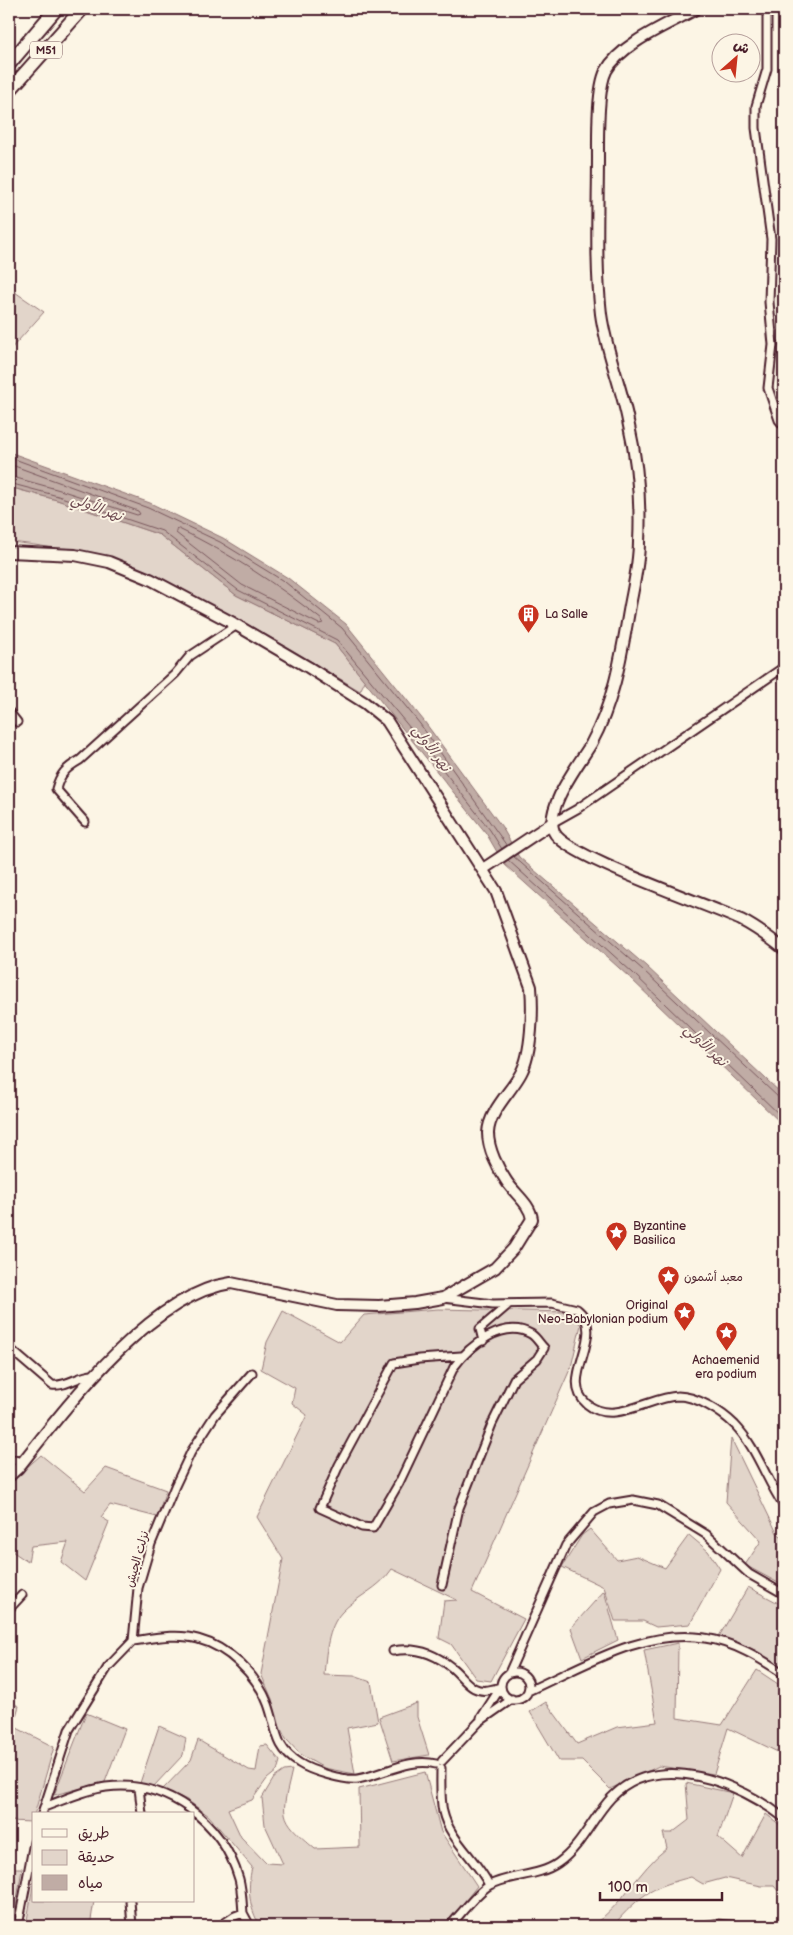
<svg xmlns="http://www.w3.org/2000/svg" width="793" height="1935" viewBox="0 0 793 1935" font-family="'Balsamiq Sans','Playpen Sans Arabic',sans-serif">
	<style>
		.green { fill: #e2d5ca; stroke: #967a7a }
		.water { fill: #c0aca5; stroke: #917474 }
		.lines { fill: none; stroke-linecap: round; stroke-linejoin: round }
		.shore { stroke: #79575c; stroke-width: 1 }
		.street-casing { stroke: #4a1f2b; stroke-width: 11 }
		.secondary-casing { stroke: #4a1f2b; stroke-width: 14 }
		.highway-casing { stroke: #4a1f2b; stroke-width: 16 }
		.street { stroke: #fcf5e5; stroke-width: 7 }
		.secondary { stroke: #fcf5e5; stroke-width: 10 }
		.highway { stroke: #fcf5e5; stroke-width: 12 }
		.labels { text-anchor: middle; stroke-width: 4; stroke-linejoin: round; paint-order: stroke }
		.shield { fill: #fcf5e5; stroke: #7f5f63; stroke-width: 1 }
		.shield-label { font-size: 11px; font-weight: bold; fill: #4a1f2b }
		.poi-label { font-size: 12px; fill: #4a1f2b; stroke: #fcf5e5; text-anchor: start }
		.street-label { font-size: 12px; fill: #4a1f2b; stroke: #fcf5e5 }
		.water-label { font-size: 14px; font-style: italic; fill: #6d4950; stroke: #fcf5e5 }
	</style>
	<rect width="100%" height="100%" fill="#fcf5e5"/>
	<filter id="ink" filterUnits="userSpaceOnUse"><feTurbulence type="fractalNoise" baseFrequency=".02" numOctaves="2"/><feDisplacementMap in="SourceGraphic" scale="10" xChannelSelector="R" yChannelSelector="G"/><feConvolveMatrix kernelMatrix="1 2 1 2 8 2 1 2 1" color-interpolation-filters="sRGB"/></filter>
	<g filter="url(#ink)">
		<!-- green -->
		<path class="green" d="M 9,288 L 44,312 L 9,351 Z
			M 9,487 L 57,500 L 160,535 L 236,595 L 335,644 L 365,681 L 360,691 C 251,625 139,553 9,542 Z
			M 438,1309 L 569,1312 L 581,1325 L 571,1367 L 472,1592 L 524,1619 L 491,1681 L 476,1679 L 451,1644 L 439,1638 L 444,1601 L 457,1600 L 392,1569 C 379,1589 357,1596 342,1612 C 327,1628 326,1655 324,1675 L 354,1676 L 371,1682 L 378,1722 L 347,1728 L 355,1774 L 324,1768 L 301,1755 L 286,1739 L 275,1717 L 272,1699 L 261,1674 L 283,1559 L 257,1517 L 307,1415 L 292,1403 L 295,1388 L 261,1369 L 267,1342 L 283,1311 L 340,1342 L 364,1315 Z
			M 731,1438 L 777,1533 L 784,1538 L 784,1586 L 745,1565 L 761,1541 L 726,1502 Z
			M 41,1455 L 85,1491 L 106,1468 L 166,1490 L 157,1517 L 110,1505 L 101,1517 L 109,1522 L 85,1581 L 61,1562 L 68,1542 L 31,1546 L 28,1562 L 9,1549 L 9,1483 Z
			M 590,1529 L 617,1560 L 637,1556 L 665,1568 L 689,1535 L 708,1551 L 720,1569 L 690,1624 L 656,1627 L 643,1621 L 615,1621 L 604,1587 L 562,1567 L 582,1535 Z
			M 748,1587 L 784,1606 L 784,1668 L 755,1650 L 718,1638 Z
			M 604,1591 L 618,1640 L 582,1658 L 571,1628 Z
			M 678,1643 L 677,1718 L 722,1725 L 757,1670 L 784,1688 L 784,1755 L 728,1728 L 714,1774 L 659,1766 L 610,1789 L 582,1761 L 559,1761 L 530,1712 L 546,1702 L 577,1744 L 617,1727 L 657,1722 L 644,1650 Z
			M 9,1702 L 19,1706 L 13,1726 L 54,1747 L 32,1822 L 9,1821 Z
			M 417,1703 L 417,1717 L 429,1755 L 393,1761 L 379,1717 Z
			M 86,1713 L 125,1729 L 105,1782 L 54,1795 Z
			M 159,1726 L 186,1738 L 183,1755 L 154,1786 L 140,1783 Z
			M 198,1740 L 249,1770 L 256,1771 L 260,1746 L 267,1745 L 280,1761 L 277,1771 L 267,1779 L 252,1800 L 228,1809 L 241,1837 L 266,1863 L 283,1864 L 265,1825 L 262,1798 L 274,1778 L 284,1771 L 292,1770 C 282,1815 276,1816 315,1849 L 360,1847 L 359,1789 L 425,1772 L 441,1832 L 477,1886 L 445,1926 L 260,1926 C 249,1907 247,1890 252,1867 L 209,1816 L 187,1800 L 163,1789 L 191,1760 Z
			M 686,1783 L 733,1793 L 718,1837 L 742,1858 L 766,1814 L 784,1828 L 784,1898 L 774,1886 L 761,1886 L 725,1878 L 703,1884 L 691,1877 C 653,1887 644,1892 618,1920 L 627,1926 L 591,1926 C 622,1907 638,1870 667,1848 L 663,1833 L 672,1833 L 689,1820 Z
			M 9,1868 L 22,1868 L 13,1926 L 9,1926 Z
			M 34,1880 L 34,1901 L 94,1901 L 90,1926 L 26,1926 Z"/>
		<!-- water -->
		<path class="water" d="M 9,452 L 150,503 L 223,538 L 288,578 L 346,624 L 424,721 L 502,827 L 519,857 L 646,966 L 784,1096 L 784,1126 L 629,977 L 504,864 L 486,833 L 335,644 L 236,595 L 160,535 L 57,500 L 9,487 Z"/>
		<g class="lines">
			<!-- shore -->
			<path class="shore" d="M 9,457 L 148,508 L 220,542 L 285,582 L 342,628 L 420,724 L 507,846
				M 9,464 L 138,511 L 140,514 L 137,515 L 60,490 L 9,476
				M 9,483 L 58,496 L 162,531 L 238,590 L 337,640 L 415,734 L 490,830 L 502,849
				M 179,529 C 231,554 277,584 322,620 L 323,623 L 319,624 L 242,585 L 176,533 L 176,530 Z
				M 513,856 L 643,970 L 779,1098 L 784,1099
				M 508,860 L 633,973 L 784,1119"/>
			<defs>
				<path id="street" d="M 767,9 L 767,69 L 756,106 L 756,128 L 771,239 L 769,302 L 773,345 L 768,388 L 779,420 L 784,426
					M 9,712 L 17,722
					M 85,822 L 56,789 C 60,774 66,768 80,760 L 175,674 L 190,656 L 237,625
					M 552,823 L 577,809 L 784,667
					M 443,1298 L 493,1304 L 552,1303 L 577,1309 C 609,1334 557,1378 587,1404 C 613,1426 649,1397 678,1396 C 697,1396 722,1412 735,1425 C 757,1448 766,1480 784,1506
					M 483,1341 L 480,1329 L 509,1304
					M 9,1348 L 52,1385 C 68,1387 79,1374 95,1375
					M 9,1459 L 23,1462
					M 442,1585 L 459,1508 L 492,1424 L 514,1379 L 537,1359 L 544,1348 C 540,1344 536,1337 531,1334 C 504,1318 469,1346 454,1367 L 399,1483 L 373,1528 L 362,1527 L 320,1508 L 339,1465 L 394,1363 L 419,1359 L 461,1356
					M 9,1609 L 22,1595
					M 133,1641 C 154,1638 177,1633 198,1639 C 228,1647 257,1675 268,1704 C 277,1728 274,1748 299,1763 C 311,1771 345,1781 358,1779 C 383,1775 410,1757 436,1764
					M 393,1651 C 414,1647 434,1653 451,1667 C 459,1673 465,1683 474,1688 C 483,1693 493,1689 501,1687
					M501 1686a14 14 0 1 1 28 0a14 14 0 1 1-28 0Z
					M 509,1673 L 566,1545 L 594,1512 L 609,1504 L 633,1500 L 658,1505 L 707,1535 L 749,1574 L 784,1594
					M 528,1691 C 582,1667 643,1628 705,1638 C 734,1642 760,1658 784,1674
					M 481,1718 L 501,1687
					M 442,1761 L 479,1722 L 512,1699
					M 441,1768 C 441,1783 440,1798 443,1812 C 449,1839 477,1860 489,1885
					M 139,1788 L 142,1814
					M 44,1807 C 64,1800 84,1790 106,1787 C 167,1779 222,1821 239,1879 C 242,1890 242,1902 243,1913
					M 42,1814 L 69,1730 L 108,1667 L 133,1641 L 138,1588 L 151,1544 L 175,1486 L 191,1452 L 215,1415 L 252,1373
					M 130,1901 L 132,1926
					M 18,1926 L 34,1842
					M 220,1926 L 235,1916 L 243,1913 L 250,1926
					M 450,1926 C 460,1915 477,1892 490,1885 C 511,1874 538,1877 558,1863 C 582,1846 592,1818 611,1798 C 658,1749 740,1783 784,1818
					M 703,1926 L 716,1924 L 740,1926"/>
				<path id="secondary" d="M 696,9 C 669,24 621,43 606,71 C 597,89 598,136 598,157 C 598,209 595,262 601,314 C 606,351 621,385 628,421 C 637,460 641,502 639,542 C 639,565 633,588 629,611 C 621,657 614,702 591,744 C 579,764 544,808 554,832 C 564,856 709,905 741,920 C 757,928 770,938 784,949
					M 9,552 L 75,555 L 109,562 L 150,579 L 233,623 L 308,667 L 365,703 L 387,721 L 496,891 L 531,987 C 533,1010 532,1053 521,1073 C 511,1092 489,1111 488,1133 C 488,1149 498,1169 507,1182 C 515,1194 530,1204 532,1219 L 514,1248 L 495,1268 L 443,1298 L 415,1303 L 379,1306 L 337,1305 L 231,1283 C 151,1294 66,1407 18,1468 L 9,1476
					M 483,869 L 552,823"/>
				<path id="highway" d="M 9,64 L 56,9
					M 9,91 L 82,9"/>
			</defs>
			<!-- street casing -->
			<use href="#street" class="street-casing"/>
			<!-- secondary casing -->
			<use href="#secondary" class="secondary-casing"/>
			<!-- highway casing -->
			<use href="#highway" class="highway-casing"/>
			<!-- street -->
			<use href="#street" class="street"/>
			<!-- secondary -->
			<use href="#secondary" class="secondary"/>
			<!-- highway -->
			<use href="#highway" class="highway"/>
		</g>
	</g>
	<!-- icons -->
	<defs>
		<symbol id="building-pin" viewBox="-11 -11 22 30"><path d="M0 17L-7.5 6A9.5 9.5 0 1 1 7.5 6Z" fill="#c8321e" stroke="#fcf5e5"/><path d="M-4-6H4V6H1V3H-1V6H-4ZM-2.5-4.3h1.7v1.8h-1.7ZM.8-4.3h1.7v1.8H.8ZM-2.5-1h1.7V.8h-1.7ZM.8-1h1.7V.8H.8Z" fill="#fff"/></symbol>
		<symbol id="sight-pin" viewBox="-11 -11 22 30"><path d="M0 17L-7.5 6A9.5 9.5 0 1 1 7.5 6Z" fill="#c8321e" stroke="#fcf5e5"/><path d="M0-6L1.8-2.2L6-1.7L2.9 1.2L3.7 5.4L0 3.3L-3.7 5.4L-2.9 1.2L-6-1.7L-1.8-2.2Z" fill="#fff"/></symbol>
	</defs>
	<g fill-rule="evenodd">
		<use href="#building-pin" x="516" y="602" width="25" height="34"/>
		<use href="#sight-pin" x="604" y="1220" width="25" height="34"/>
		<use href="#sight-pin" x="656" y="1264" width="25" height="34"/>
		<use href="#sight-pin" x="672" y="1300" width="25" height="34"/>
		<use href="#sight-pin" x="714" y="1320" width="25" height="34"/>
	</g>
	<g class="labels">
		<!-- shield labels -->
		<rect class="shield" x="30" y="41.5" width="32" height="17" rx="4"/>
		<g class="shield-label">
			<text x="46" y="54">M51</text>
		</g>
		<!-- poi labels -->
		<g class="poi-label">
			<text x="545" y="618">La Salle</text>
			<text x="633" y="1230">Byzantine<tspan x="633" dy="14">Basilica</tspan></text>
			<text x="684" y="1281">معبد أشمون</text>
			<text x="668" y="1309" text-anchor="end">Original<tspan x="668" dy="14">Neo-Babylonian podium</tspan></text>
			<text x="726" y="1364" text-anchor="middle">Achaemenid<tspan x="726" dy="14">era podium</tspan></text>
		</g>
		<!-- street labels -->
		<g class="street-label">
			<text transform="translate(137 1559) rotate(-74)" y="4">نزلت الجيش</text>
		</g>
		<!-- water labels -->
		<g class="water-label">
			<text transform="translate(97 507) rotate(21)" y="5">نهر الأولي</text>
			<text transform="translate(432 748) rotate(54)" y="5">نهر الأولي</text>
			<text transform="translate(706 1045) rotate(44)" y="5">نهر الأولي</text>
		</g>
	</g>
	<!-- margin -->
	<rect width="793" height="1935" fill="none" stroke="#fcf5e5" stroke-width="30"/>
	<rect x="15" y="15" width="763" height="1905" fill="none" stroke="#4a1f2b" stroke-width="2" filter="url(#ink)"/>
	<!-- legend -->
	<rect x="32" y="1812" width="162" height="90" fill="#fcf5e5" stroke="#b59f9b"/>
	<rect x="42" y="1829" width="25" height="8" fill="#fcf5e5" stroke="#b59f9b"/>
	<text x="78" y="1838" font-size="15" fill="#4a1f2b">طريق</text>
	<rect x="42" y="1850" width="25" height="15" fill="#e2d5ca" stroke="#b59f9b"/>
	<text x="78" y="1862" font-size="15" fill="#4a1f2b">حديقة</text>
	<rect x="42" y="1875" width="25" height="15" fill="#c0aca5" stroke="#b59f9b"/>
	<text x="78" y="1888" font-size="15" fill="#4a1f2b">مياه</text>
	<!-- north arrow -->
	<g transform="translate(736 58) rotate(27)"><circle r="24" fill="#fcf5e5" stroke="#b59f9b"/>
	<path d="M0-4L9 19L0 12L-9 19Z" fill="#c8321e"/>
	<text y="-8" font-size="14" font-weight="bold" text-anchor="middle" fill="#4a1f2b">ش</text>
	</g>
	<!-- scale -->
	<path d="M600 1892v8h122v-8" fill="none" stroke="#4a1f2b" stroke-width="2.5"/>
	<text x="608" y="1892" font-size="15" fill="#4a1f2b" stroke="#fcf5e5" stroke-width="4" paint-order="stroke">100 m</text>
</svg>
